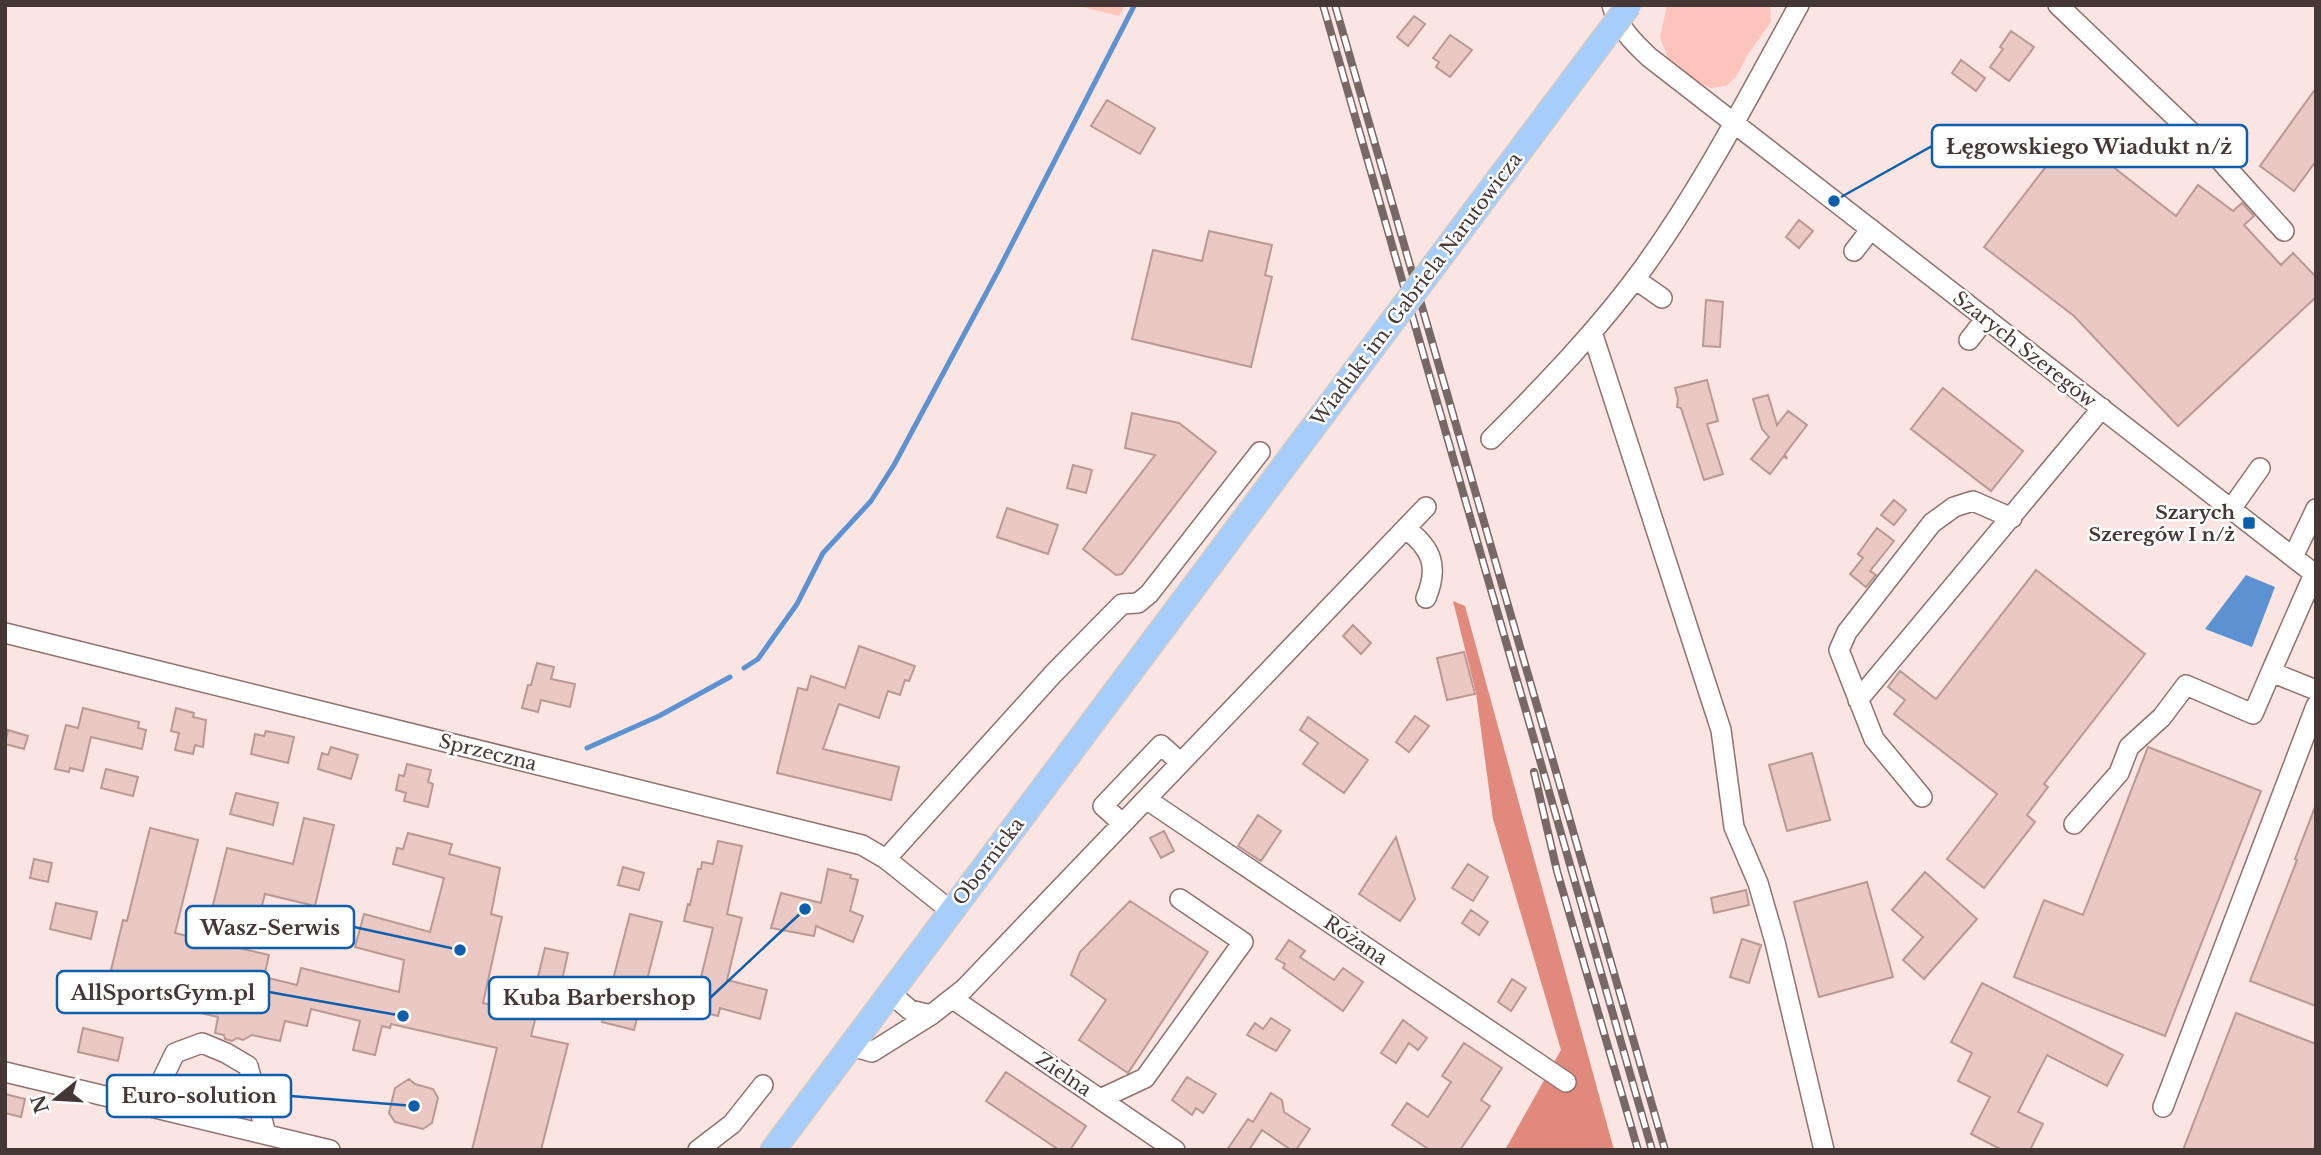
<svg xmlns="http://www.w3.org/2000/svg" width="2321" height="1155" viewBox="0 0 2321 1155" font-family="'Libre Baskerville',serif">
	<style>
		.green { fill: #fdc4bc }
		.forest { fill: #e2897e }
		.water { fill: #5d92d2 }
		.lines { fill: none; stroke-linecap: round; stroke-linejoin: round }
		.stream { stroke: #5d92d2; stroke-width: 5 }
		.building { fill: #eac8c3; stroke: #ba9995; stroke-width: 2 }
		.minor-casing { stroke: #8f716d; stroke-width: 22 }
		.major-casing { stroke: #cecbca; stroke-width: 27 }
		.minor { stroke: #fff; stroke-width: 19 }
		.major { stroke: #a7cdfa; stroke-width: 24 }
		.rail-casing { stroke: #776765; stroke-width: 8 }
		.rail { stroke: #fff; stroke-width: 5; stroke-dasharray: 16; stroke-linecap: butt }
		.major-bridge-casing { stroke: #cecbca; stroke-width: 27; stroke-linecap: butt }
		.major-bridge { stroke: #a7cdfa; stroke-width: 24 }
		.poi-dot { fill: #0d5eac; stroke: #fff; stroke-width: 2.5 }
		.labels { text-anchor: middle; stroke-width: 5; stroke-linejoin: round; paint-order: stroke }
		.street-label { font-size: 19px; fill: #443735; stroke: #fff }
		.poi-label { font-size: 19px; font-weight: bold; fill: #443735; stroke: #fff; text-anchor: end }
		.leader { fill: none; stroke: #0d5eac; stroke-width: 2.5 }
		.callout-dot { fill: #0d5eac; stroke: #fff; stroke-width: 2.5 }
		.callout { fill: #fff; stroke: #0d5eac; stroke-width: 2.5 }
		.callout-label { font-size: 21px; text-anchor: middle; font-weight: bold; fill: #443735 }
	</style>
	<rect width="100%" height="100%" fill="#fae5e2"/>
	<!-- green -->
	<path class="green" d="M 1075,5 L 1125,5 L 1119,16 Z
		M 1667,5 L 1770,5 L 1771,22 L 1748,54 L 1736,77 L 1726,86 L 1711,88 L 1697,82 L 1669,61 L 1660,37 Z"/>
	<!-- forest -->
	<path class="forest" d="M 1453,601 L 1465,606 L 1614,1150 L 1505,1150 L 1561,1050 L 1493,819 L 1476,693 Z"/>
	<!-- water -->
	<path class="water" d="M 2246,575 L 2275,587 L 2252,647 L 2205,629 Z"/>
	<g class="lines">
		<!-- stream -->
		<path class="stream" d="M 744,668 L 758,659 L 797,604 L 823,553 L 871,501 L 894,465 L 998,271 L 1134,6
			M 587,748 L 659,716 L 730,677"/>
	</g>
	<!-- building -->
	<path class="building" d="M 1414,16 L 1425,24 L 1408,46 L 1397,37 Z
		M 2011,31 L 2034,47 L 2009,81 L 1990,67 L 2003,49 L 2000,47 Z
		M 1450,35 L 1472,50 L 1450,77 L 1436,67 L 1439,62 L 1433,58 Z
		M 1961,60 L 1985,78 L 1976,91 L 1952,73 Z
		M 2316,88 L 2316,161 L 2294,191 L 2260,166 Z
		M 1107,100 L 1155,128 L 1140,154 L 1091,126 Z
		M 2071,134 L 2176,216 L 2198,185 L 2233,211 L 2242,203 L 2254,216 L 2244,225 L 2281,265 L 2293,253 L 2316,277 L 2316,297 L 2178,426 L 2074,316 L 1984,247 Z
		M 1799,220 L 1813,231 L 1799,248 L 1786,237 Z
		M 1209,231 L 1272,245 L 1265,275 L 1272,277 L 1251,367 L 1132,339 L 1153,250 L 1202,261 Z
		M 1706,300 L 1723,302 L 1720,347 L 1703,346 Z
		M 1707,380 L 1718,421 L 1707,424 L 1723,474 L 1704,480 L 1681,408 L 1677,407 L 1678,399 L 1675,388 Z
		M 1943,388 L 2023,451 L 1991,491 L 1911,429 Z
		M 1768,395 L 1777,425 L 1788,411 L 1807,425 L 1785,454 L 1787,459 L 1784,456 L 1770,474 L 1751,459 L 1769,437 L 1762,429 L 1753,399 Z
		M 1132,413 L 1179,423 L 1216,452 L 1122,574 L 1116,575 L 1083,549 L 1155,455 L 1125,448 Z
		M 1073,465 L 1092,470 L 1086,493 L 1067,488 Z
		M 1894,500 L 1906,510 L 1894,525 L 1881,515 Z
		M 1007,508 L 1058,525 L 1048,554 L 997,537 Z
		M 1877,528 L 1894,541 L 1870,571 L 1876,575 L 1866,587 L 1850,574 L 1863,558 L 1858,554 Z
		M 2036,570 L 2145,654 L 2044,784 L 2048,787 L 2027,815 L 2035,822 L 1984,888 L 1947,859 L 1997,794 L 1894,714 L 1905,700 L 1888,687 L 1900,671 L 1936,699 Z
		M 1353,625 L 1371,643 L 1361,654 L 1343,636 Z
		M 859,646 L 915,666 L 909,681 L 905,680 L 900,695 L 888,691 L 879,718 L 839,704 L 823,749 L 899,767 L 891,800 L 777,773 L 798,688 L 807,690 L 811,676 L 845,688 Z
		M 1464,652 L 1475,694 L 1447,700 L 1437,658 Z
		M 537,663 L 554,667 L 551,679 L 575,684 L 570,707 L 541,700 L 538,712 L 522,708 L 528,685 L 531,685 Z
		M 83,708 L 139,722 L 138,728 L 146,730 L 142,749 L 91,737 L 83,771 L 70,768 L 69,772 L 55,769 L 66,725 L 78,728 Z
		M 176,708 L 194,713 L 193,717 L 206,720 L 203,747 L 195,745 L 193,754 L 175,750 L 179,733 L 171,731 Z
		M 1415,716 L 1429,726 L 1409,752 L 1396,742 Z
		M 1308,717 L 1368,760 L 1344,793 L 1303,764 L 1318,743 L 1300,730 Z
		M 8,730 L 28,736 L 24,749 L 5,744 Z
		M 266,731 L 294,737 L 288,763 L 251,754 L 255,734 L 264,736 Z
		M 331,747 L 358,755 L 351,779 L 318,769 L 322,753 L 328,755 Z
		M 2148,747 L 2261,791 L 2165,1036 L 2014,977 L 2044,900 L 2083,915 Z
		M 1812,753 L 1830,820 L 1787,831 L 1769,765 Z
		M 407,764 L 431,770 L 428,782 L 433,784 L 428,807 L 404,801 L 406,793 L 396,790 L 399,775 L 404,776 Z
		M 106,769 L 138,777 L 133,796 L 101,788 Z
		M 236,793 L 278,803 L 273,825 L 230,814 Z
		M 2315,807 L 2316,808 L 2316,1006 L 2250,981 L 2297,860 L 2295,859 Z
		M 1258,815 L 1281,831 L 1261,861 L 1238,846 Z
		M 304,818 L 334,825 L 315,906 L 265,894 L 257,924 L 211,913 L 227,848 L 293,864 Z
		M 150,828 L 198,840 L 175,933 L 269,955 L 264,977 L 297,985 L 301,968 L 399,992 L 404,960 L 355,947 L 364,914 L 430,932 L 444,878 L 393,864 L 397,848 L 403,849 L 408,833 L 452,844 L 449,854 L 500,868 L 491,914 L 502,917 L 483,1003 L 536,1016 L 531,1036 L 568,1044 L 541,1150 L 472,1150 L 497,1048 L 391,1024 L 390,1028 L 382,1026 L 375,1055 L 353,1050 L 360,1021 L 311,1009 L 307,1026 L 285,1021 L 280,1041 L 252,1035 L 243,1040 L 237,1038 L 232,1041 L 225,1039 L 224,1035 L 215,1033 L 218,1017 L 106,991 L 123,920 L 127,921 Z
		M 1164,831 L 1174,851 L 1161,858 L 1150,838 Z
		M 1396,837 L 1415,899 L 1400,921 L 1359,894 Z
		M 718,841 L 742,846 L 727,914 L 742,918 L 727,980 L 767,990 L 760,1019 L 720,1008 L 718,1016 L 693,1010 L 713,928 L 684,921 L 688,904 L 690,905 L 698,869 L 701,869 L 702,862 L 713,864 Z
		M 34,859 L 52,863 L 48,882 L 30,878 Z
		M 1468,864 L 1488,877 L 1473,901 L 1452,888 Z
		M 623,867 L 644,873 L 639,890 L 618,885 Z
		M 828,869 L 851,875 L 850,878 L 858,880 L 850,911 L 863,916 L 853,942 L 816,926 L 814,936 L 771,928 L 781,893 L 821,903 Z
		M 1925,872 L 1977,919 L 1924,979 L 1903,960 L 1923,937 L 1892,910 Z
		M 1867,882 L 1893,977 L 1819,997 L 1794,902 Z
		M 1746,890 L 1749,905 L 1714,913 L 1711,898 Z
		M 1130,901 L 1208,952 L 1128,1073 L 1079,1040 L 1106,1000 L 1071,975 L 1080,952 Z
		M 56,903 L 97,912 L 91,939 L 50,929 Z
		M 1471,910 L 1488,922 L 1479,935 L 1462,923 Z
		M 630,914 L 662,922 L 634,1030 L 602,1022 Z
		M 1742,939 L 1761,945 L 1749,983 L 1730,977 Z
		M 1289,940 L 1305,951 L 1300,957 L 1334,980 L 1343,968 L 1363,982 L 1343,1011 L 1283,968 L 1285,964 L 1276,959 Z
		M 545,948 L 568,953 L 556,1007 L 532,1001 Z
		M 1512,979 L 1526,988 L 1511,1011 L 1498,1002 Z
		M 1982,983 L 2123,1055 L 2107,1086 L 2047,1055 L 2018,1112 L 2043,1124 L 2030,1150 L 2002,1150 L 1971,1134 L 1990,1097 L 1958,1081 L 1972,1053 L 1951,1042 Z
		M 2236,1013 L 2316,1044 L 2316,1150 L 2183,1150 Z
		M 1271,1018 L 1290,1030 L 1276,1051 L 1247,1035 L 1255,1023 L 1263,1029 Z
		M 1403,1020 L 1427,1038 L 1418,1050 L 1409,1043 L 1396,1063 L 1381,1053 Z
		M 83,1028 L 123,1038 L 118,1061 L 78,1052 Z
		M 1464,1043 L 1502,1068 L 1481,1100 L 1490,1106 L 1460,1150 L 1430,1150 L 1392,1125 L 1407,1103 L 1428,1117 L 1451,1082 L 1442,1076 Z
		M 1006,1072 L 1086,1126 L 1070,1150 L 1059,1150 L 986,1101 Z
		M 1187,1077 L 1216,1094 L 1203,1113 L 1196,1108 L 1192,1115 L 1172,1100 Z
		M 409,1079 L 415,1084 L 433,1089 L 438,1098 L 432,1123 L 423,1129 L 395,1122 L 389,1113 L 395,1088 Z
		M 1271,1093 L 1282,1100 L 1284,1112 L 1310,1129 L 1296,1150 L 1291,1150 L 1262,1130 L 1249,1150 L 1227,1150 L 1248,1119 L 1253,1122 Z
		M 5,1094 L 25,1099 L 21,1117 L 5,1113 Z"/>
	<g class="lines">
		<defs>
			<path id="minor" d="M 1612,5 C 1617,26 1634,43 1649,57 L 2316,575
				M 2058,5 L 2218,158 L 2284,231
				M 1854,251 L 1871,229
				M 1635,279 L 1662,298
				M 1592,332 L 1721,730 L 1734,827 L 1758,883 L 1775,942 L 1824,1150
				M 1969,340 L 1986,318
				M 1491,439 C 1545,385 1599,329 1644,267 C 1703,185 1750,94 1799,5
				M 2231,509 L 2260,468
				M 1406,529 C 1432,548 1439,567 1426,598
				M 2293,557 L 2316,509
				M 2314,574 L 2271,672 L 2316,690
				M 5,633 L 862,845 L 886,859 L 951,911
				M 1858,700 L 2102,408
				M 1922,797 L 1874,739 L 1839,650 L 1847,632 L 1932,523 L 1954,507 L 1973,501 L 2012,518
				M 1146,799 L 1566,1082
				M 1122,823 L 1103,806 L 1161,745 L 1181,763
				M 2074,824 L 2119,773 L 2129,747 L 2162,717 L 2186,685 L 2253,714 L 2271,672
				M 886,859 L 1054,673 L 1122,604 L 1138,603 L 1149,594 L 1260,452
				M 890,993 L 910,1010 L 931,1015
				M 953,999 L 1175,1150
				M 851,1046 L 872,1052 L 931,1015 L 964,989 L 1426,507
				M 5,1072 L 330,1150
				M 1100,1099 L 1145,1078 L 1243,942 L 1180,899
				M 2163,1107 L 2316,706
				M 158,1108 L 160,1084 L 175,1053 L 202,1043 L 226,1053 L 248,1066 L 266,1134
				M 698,1150 L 732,1124 L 763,1085"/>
			<path id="major" d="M 773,1150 L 1385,331"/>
		</defs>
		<!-- minor casing -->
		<use href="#minor" class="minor-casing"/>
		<!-- major casing -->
		<use href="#major" class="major-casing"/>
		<!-- minor -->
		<use href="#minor" class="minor"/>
		<!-- major -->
		<use href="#major" class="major"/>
		<defs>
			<path id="rail" d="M 1323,5 L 1652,1150
				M 1335,5 L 1665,1150
				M 1534,772 L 1557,871 L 1638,1150"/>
		</defs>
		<!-- rail casing -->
		<use href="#rail" class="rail-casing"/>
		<!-- rail -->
		<use href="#rail" class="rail"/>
		<defs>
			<path id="major-bridge" d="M 1385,331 L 1629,5"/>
		</defs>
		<!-- major-bridge casing -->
		<use href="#major-bridge" class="major-bridge-casing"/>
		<!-- major-bridge -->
		<use href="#major-bridge" class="major-bridge"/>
	</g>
	<!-- markers -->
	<rect class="poi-dot" x="2242" y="516" width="14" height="14" rx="3.5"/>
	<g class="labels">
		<!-- street labels -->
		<g class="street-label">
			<text transform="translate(1416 289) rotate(-53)" y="7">Wiadukt im. Gabriela Narutowicza</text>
			<text transform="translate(2025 349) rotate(38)" y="7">Szarych Szeregów</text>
			<text transform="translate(488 752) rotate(14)" y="7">Sprzeczna</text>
			<text transform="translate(988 861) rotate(-53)" y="7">Obornicka</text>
			<text transform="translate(1356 940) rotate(34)" y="7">Różana</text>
			<text transform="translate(1064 1074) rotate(34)" y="7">Zielna</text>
		</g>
		<!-- poi labels -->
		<g class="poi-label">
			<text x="2235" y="519">Szarych<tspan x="2235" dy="22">Szeregów I n/ż</tspan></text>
		</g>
	</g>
	<!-- callouts -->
	<path class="leader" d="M1834 201L1932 146M460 950L354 927M403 1016L269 992M805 909L710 998M414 1106L291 1096"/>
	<g class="callout-dot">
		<circle cx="1834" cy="201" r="7"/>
		<circle cx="460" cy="950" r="7"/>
		<circle cx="403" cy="1016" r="7"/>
		<circle cx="805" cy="909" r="7"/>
		<circle cx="414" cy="1106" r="7"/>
	</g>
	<g class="callout">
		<rect x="1932" y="125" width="315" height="42" rx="7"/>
		<rect x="186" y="906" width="168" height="42" rx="7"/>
		<rect x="57" y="971" width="212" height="42" rx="7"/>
		<rect x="489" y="977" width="221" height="42" rx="7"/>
		<rect x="107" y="1075" width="184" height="42" rx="7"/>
	</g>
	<g class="callout-label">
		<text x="2089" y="154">Łęgowskiego Wiadukt n/ż</text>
		<text x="270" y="935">Wasz-Serwis</text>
		<text x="163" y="1000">AllSportsGym.pl</text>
		<text x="599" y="1005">Kuba Barbershop</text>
		<text x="199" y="1103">Euro-solution</text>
	</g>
	<!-- border -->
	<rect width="2321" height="1155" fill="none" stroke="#443735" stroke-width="14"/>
	<!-- north arrow -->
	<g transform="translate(56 1099) rotate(252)" stroke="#ffffff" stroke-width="5" paint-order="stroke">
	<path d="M0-5L12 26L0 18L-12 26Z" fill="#443735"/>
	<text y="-10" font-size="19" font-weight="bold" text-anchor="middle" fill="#443735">N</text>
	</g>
</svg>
